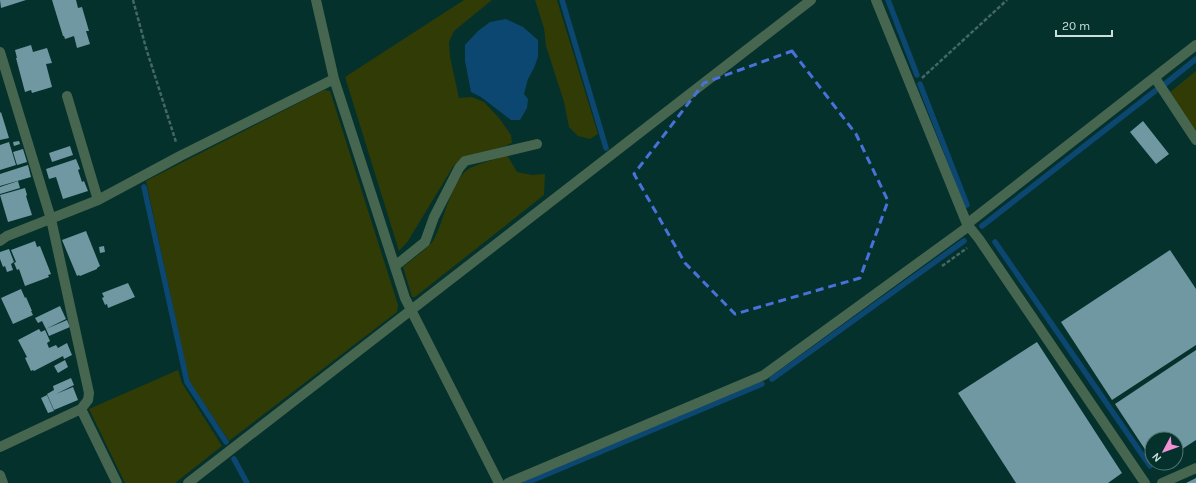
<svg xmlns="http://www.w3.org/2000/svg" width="1196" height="483" viewBox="0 0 1196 483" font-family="Karla,sans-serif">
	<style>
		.green { fill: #303b06 }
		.water { fill: #0c4771 }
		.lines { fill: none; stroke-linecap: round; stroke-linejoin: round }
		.stream { stroke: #0c4771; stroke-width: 5.5 }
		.building { fill: #6f98a2 }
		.path { stroke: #446864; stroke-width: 2.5; stroke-dasharray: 4 2; stroke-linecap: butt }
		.minor { stroke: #476650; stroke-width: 10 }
		.marked { fill: none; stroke: #4872d9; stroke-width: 3; stroke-dasharray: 8 5; stroke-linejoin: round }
	</style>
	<rect width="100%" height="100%" fill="#05312c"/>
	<!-- green -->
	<path class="green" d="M 464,0 L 492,0 L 454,31 L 449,42 L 450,57 L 459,98 L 472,97 L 484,102 L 499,118 L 511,135 L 512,143 L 502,147 L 464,157 L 454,165 L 408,241 L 399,251 L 345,77 Z
		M 535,0 L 557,0 L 598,134 L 590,139 L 578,136 L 569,127 L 564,102 L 546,46 L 544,28 Z
		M 1196,71 L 1196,133 L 1169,93 Z
		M 324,90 L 330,91 L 398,305 L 397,312 L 229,441 L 189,381 L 146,181 Z
		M 507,155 L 517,172 L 532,175 L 545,174 L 544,195 L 415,297 L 412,297 L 403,267 C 410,261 429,247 433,241 C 444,222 450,183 467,170 C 477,163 496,160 507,155 Z
		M 178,370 L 182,383 L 222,446 L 175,483 L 125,483 L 89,409 Z"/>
	<!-- water -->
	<path class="water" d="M 506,19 L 523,27 L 538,40 L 538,57 L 534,68 L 528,79 L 524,94 L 528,99 L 527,108 L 520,120 L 511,120 L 481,97 L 471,92 L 465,61 L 465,45 L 478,31 L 490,22 Z"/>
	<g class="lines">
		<!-- stream -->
		<path class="stream" d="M 562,0 L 606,148
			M 888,0 L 917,75
			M 920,84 L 967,205
			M 1165,84 L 1196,59
			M 144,187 L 187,382 L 226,442
			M 982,226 L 1155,91
			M 995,242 L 1150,466
			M 772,379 L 964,241
			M 234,459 L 247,483
			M 526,483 L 762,384"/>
	</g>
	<!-- building -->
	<path class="building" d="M 0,0 L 26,0 L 1,8 Z
		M 52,0 L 76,0 L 78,8 L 82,7 L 89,31 L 86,31 L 90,44 L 77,48 L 74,36 L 65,39 L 64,36 L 63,36 Z
		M 31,45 L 33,52 L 47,48 L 52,63 L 46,64 L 52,87 L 32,93 L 31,90 L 25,92 L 16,58 L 17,58 L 15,50 Z
		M 1,112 L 9,138 L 0,140 L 0,113 Z
		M 1143,121 L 1169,154 L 1156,164 L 1130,132 Z
		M 19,141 L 20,144 L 14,146 L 13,142 Z
		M 9,142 L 16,165 L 0,170 L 0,145 Z
		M 70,146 L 73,155 L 52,162 L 49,153 Z
		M 23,149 L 27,162 L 17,165 L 13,152 Z
		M 76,159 L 80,169 L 78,170 L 82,182 L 84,181 L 88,191 L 63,199 L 56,177 L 49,179 L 46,169 Z
		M 28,165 L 31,177 L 0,186 L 0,174 Z
		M 18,181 L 20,188 L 0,194 L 0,187 Z
		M 25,188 L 27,195 L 26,196 L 32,215 L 8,222 L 0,195 Z
		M 86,231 L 100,266 L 97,268 L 97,269 L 80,276 L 79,275 L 77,276 L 62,240 Z
		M 35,241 L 37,247 L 40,246 L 51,274 L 48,275 L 49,277 L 25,286 L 19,269 L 17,270 L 14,263 L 16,262 L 11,250 Z
		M 104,246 L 105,252 L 100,253 L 99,247 Z
		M 9,249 L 14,262 L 11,264 L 13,270 L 7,272 L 5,266 L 3,267 L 0,259 L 0,252 Z
		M 1170,250 L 1196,289 L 1196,345 L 1112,400 L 1061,322 Z
		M 128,283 L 135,297 L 108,308 L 107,304 L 105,305 L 102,298 L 104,297 L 102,293 Z
		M 21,289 L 25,298 L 26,297 L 32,311 L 31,311 L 33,315 L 13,324 L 1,298 Z
		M 60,306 L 66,319 L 46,329 L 42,321 L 38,323 L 35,318 Z
		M 67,320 L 70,327 L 49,336 L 46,329 Z
		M 39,329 L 41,332 L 45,330 L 50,341 L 47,343 L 49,348 L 56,345 L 58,348 L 67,343 L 72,355 L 64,359 L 63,356 L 34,371 L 33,370 L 31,371 L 25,358 L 27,357 L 18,340 Z
		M 1037,342 L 1122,473 L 1108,483 L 1016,483 L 958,393 Z
		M 1196,350 L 1196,440 L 1176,453 L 1176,439 L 1152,439 L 1152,460 L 1115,404 Z
		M 65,360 L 68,367 L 58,373 L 54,366 Z
		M 71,378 L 74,385 L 56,394 L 73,387 L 78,400 L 54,410 L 47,394 L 54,390 L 53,386 Z
		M 47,395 L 54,411 L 48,413 L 41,398 Z
		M 1196,478 L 1196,483 L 1186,483 Z"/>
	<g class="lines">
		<!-- path -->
		<path class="path" d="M 133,0 L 146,48 L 176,142
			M 922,78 L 1007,0
			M 942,266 L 967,248"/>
		<!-- minor -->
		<path class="minor" d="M 316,0 L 334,79 L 405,298 L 499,483
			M 876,0 L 967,224 L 979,239 L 1145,483
			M 0,52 L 51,219 L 89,393 L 88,400 L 81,409
			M 1155,78 L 1196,140
			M 67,96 L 98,200
			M 967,224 L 1196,45
			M 0,241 L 7,236 L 98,200 L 180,156 L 334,79
			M 395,266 L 425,242 L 434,217 L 459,168 L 465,161 L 537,144
			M 0,447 L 81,409 L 117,483
			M 0,475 L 3,483
			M 188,483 L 811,0
			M 508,483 L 764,375 L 969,226
			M 1162,483 L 1196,468"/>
	</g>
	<!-- marked area -->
	<path class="marked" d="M 792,51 L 856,134 L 888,201 L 860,278 L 735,314 L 685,263 L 634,174 L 704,83 Z"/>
	<!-- north arrow -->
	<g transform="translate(1164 451) rotate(229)"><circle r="19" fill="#05312c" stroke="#547772"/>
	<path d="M0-3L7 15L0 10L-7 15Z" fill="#f491d4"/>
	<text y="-6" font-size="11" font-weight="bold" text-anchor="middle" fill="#cadfdb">N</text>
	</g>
	<!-- scale -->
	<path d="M1056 30v6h56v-6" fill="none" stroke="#cadfdb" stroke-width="2"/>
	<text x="1062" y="30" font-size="12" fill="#cadfdb" stroke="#05312c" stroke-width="3" paint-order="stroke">20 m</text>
</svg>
